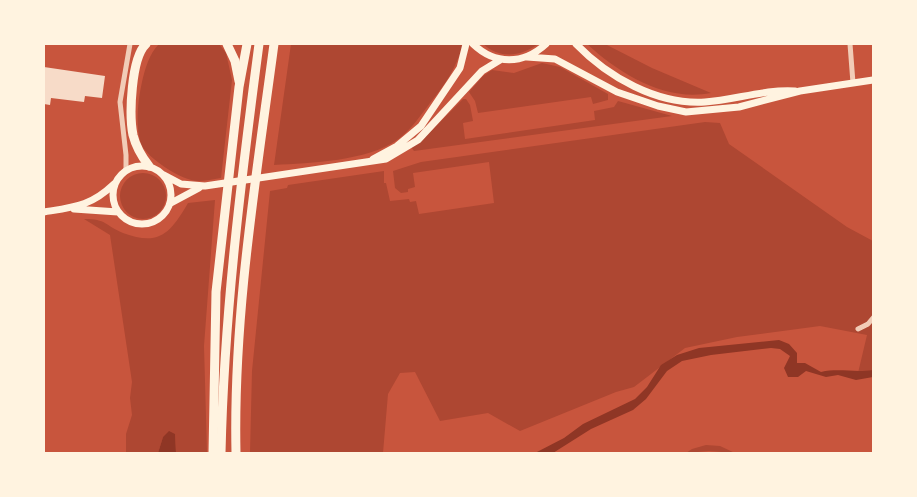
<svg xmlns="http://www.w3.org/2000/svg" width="917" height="497" viewBox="0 0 917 497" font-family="Signika,sans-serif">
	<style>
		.green { fill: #ae4732 }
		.water { fill: #8f3625 }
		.building { fill: #f7dbc8 }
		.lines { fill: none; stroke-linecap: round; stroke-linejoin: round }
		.minor { stroke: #f1ccb7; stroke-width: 5 }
		.secondary { stroke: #fff3e0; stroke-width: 7 }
		.trunk { stroke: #fff3e0; stroke-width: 9 }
		.motorway { stroke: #fff3e0; stroke-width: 9 }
	</style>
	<rect width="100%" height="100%" fill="#c8553d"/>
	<!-- green -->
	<path class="green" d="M 159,44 L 219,44 L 226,53 L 232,80 L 221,178 C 213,179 205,181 198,181 C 182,181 147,158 141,144 C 135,126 138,100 142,82 C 145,69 149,54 159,44 Z
		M 291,44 L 461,44 L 462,47 C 456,68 445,85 430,103 C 421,115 410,131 397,140 C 367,161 311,163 274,165 Z
		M 483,44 L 538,44 C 520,57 500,59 483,44 Z
		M 587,44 L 605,44 L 652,68 L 711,93 C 665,102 620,74 587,44 Z
		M 542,63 L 560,67 L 608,94 L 608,100 L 593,104 L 591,97 L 478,113 L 475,101 L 469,92 L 483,76 L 492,70 L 514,73 Z
		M 463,99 L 466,99 L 470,105 L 473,121 L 463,123 L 465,139 L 595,120 L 594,111 L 614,107 L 618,101 L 672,116 L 414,151 L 411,147 L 423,139 Z
		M 705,122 L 720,123 L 729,144 L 847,227 L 873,241 L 873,374 L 858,373 L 867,335 L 820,326 L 737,337 L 685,348 L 634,387 L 616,392 L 520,431 L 488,413 L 440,421 L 415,372 L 400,373 L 388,394 L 383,453 L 250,453 L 252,371 L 270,191 L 287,188 L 288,185 L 384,171 L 384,183 L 386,183 L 390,201 L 409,199 L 410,202 L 416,201 L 419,214 L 494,203 L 489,162 L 413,173 L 415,187 L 408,189 L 408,192 L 401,193 L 395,188 L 393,171 L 421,162 Z
		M120 196a23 23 0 1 1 46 0a23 23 0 1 1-46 0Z
		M 215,200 L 204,346 L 207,453 L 176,453 L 175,434 L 163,437 L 158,453 L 126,453 L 126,434 L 132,415 L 130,398 L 132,382 L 110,235 L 84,219 C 107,219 104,225 123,233 C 160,247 171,232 188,203 Z
		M 706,445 L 720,446 L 735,453 L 709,451 L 686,453 L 692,449 Z"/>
	<!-- water -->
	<path class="water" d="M 779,340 L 789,344 L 797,353 L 797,363 L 805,363 L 821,372 C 839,368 855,373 873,370 L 873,377 L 856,380 L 838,375 L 826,377 L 806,371 L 798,377 L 788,377 L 784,368 L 790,356 L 780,349 L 771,348 L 711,355 L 682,361 L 667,371 L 646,399 L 633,410 L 591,429 L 553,453 L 535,453 L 564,438 L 583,424 L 635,399 L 647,387 L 661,365 L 677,355 L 699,348 Z
		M 169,431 L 175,434 L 176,453 L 158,453 L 163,437 Z"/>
	<!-- building -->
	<path class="building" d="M 44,67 L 105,76 L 102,98 L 85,96 L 84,102 L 51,98 L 50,105 L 44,104 Z"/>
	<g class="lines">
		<!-- minor -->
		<path class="minor" d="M 850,44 L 853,83
			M 126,171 L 126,155 L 120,102 L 130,44
			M 858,329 L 868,324 L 873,318"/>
		<!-- secondary -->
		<path class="secondary" d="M 473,44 C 495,65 523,65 546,44
			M 576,44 C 608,77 657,105 705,102 C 735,100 765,89 795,91
			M 527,57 L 555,59 L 617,92 L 658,106 L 686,112 L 739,107 L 800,91 L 873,80
			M 373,159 L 397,146 L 421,126 L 460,68 L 466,44
			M113 195a29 29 0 1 1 58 0a29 29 0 1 1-58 0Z
			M 164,175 L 181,184 L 205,186 L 386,159 L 418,140 L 482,71 L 500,60
			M 171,203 L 199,188
			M 74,209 L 118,212
			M 44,212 C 75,207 91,206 114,184"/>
		<!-- trunk -->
		<path class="trunk" d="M 146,44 C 131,58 129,115 133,135 C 136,147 142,157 149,166
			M 227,44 L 235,61 L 239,81
			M 221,453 C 224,316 241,180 259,44
			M 236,453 C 233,316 256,179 274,44"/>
		<!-- motorway -->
		<path class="motorway" d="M 213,453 L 216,292 L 239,87 L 247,44"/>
	</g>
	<!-- border -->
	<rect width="917" height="497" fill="none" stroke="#fff3e0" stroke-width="90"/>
</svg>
